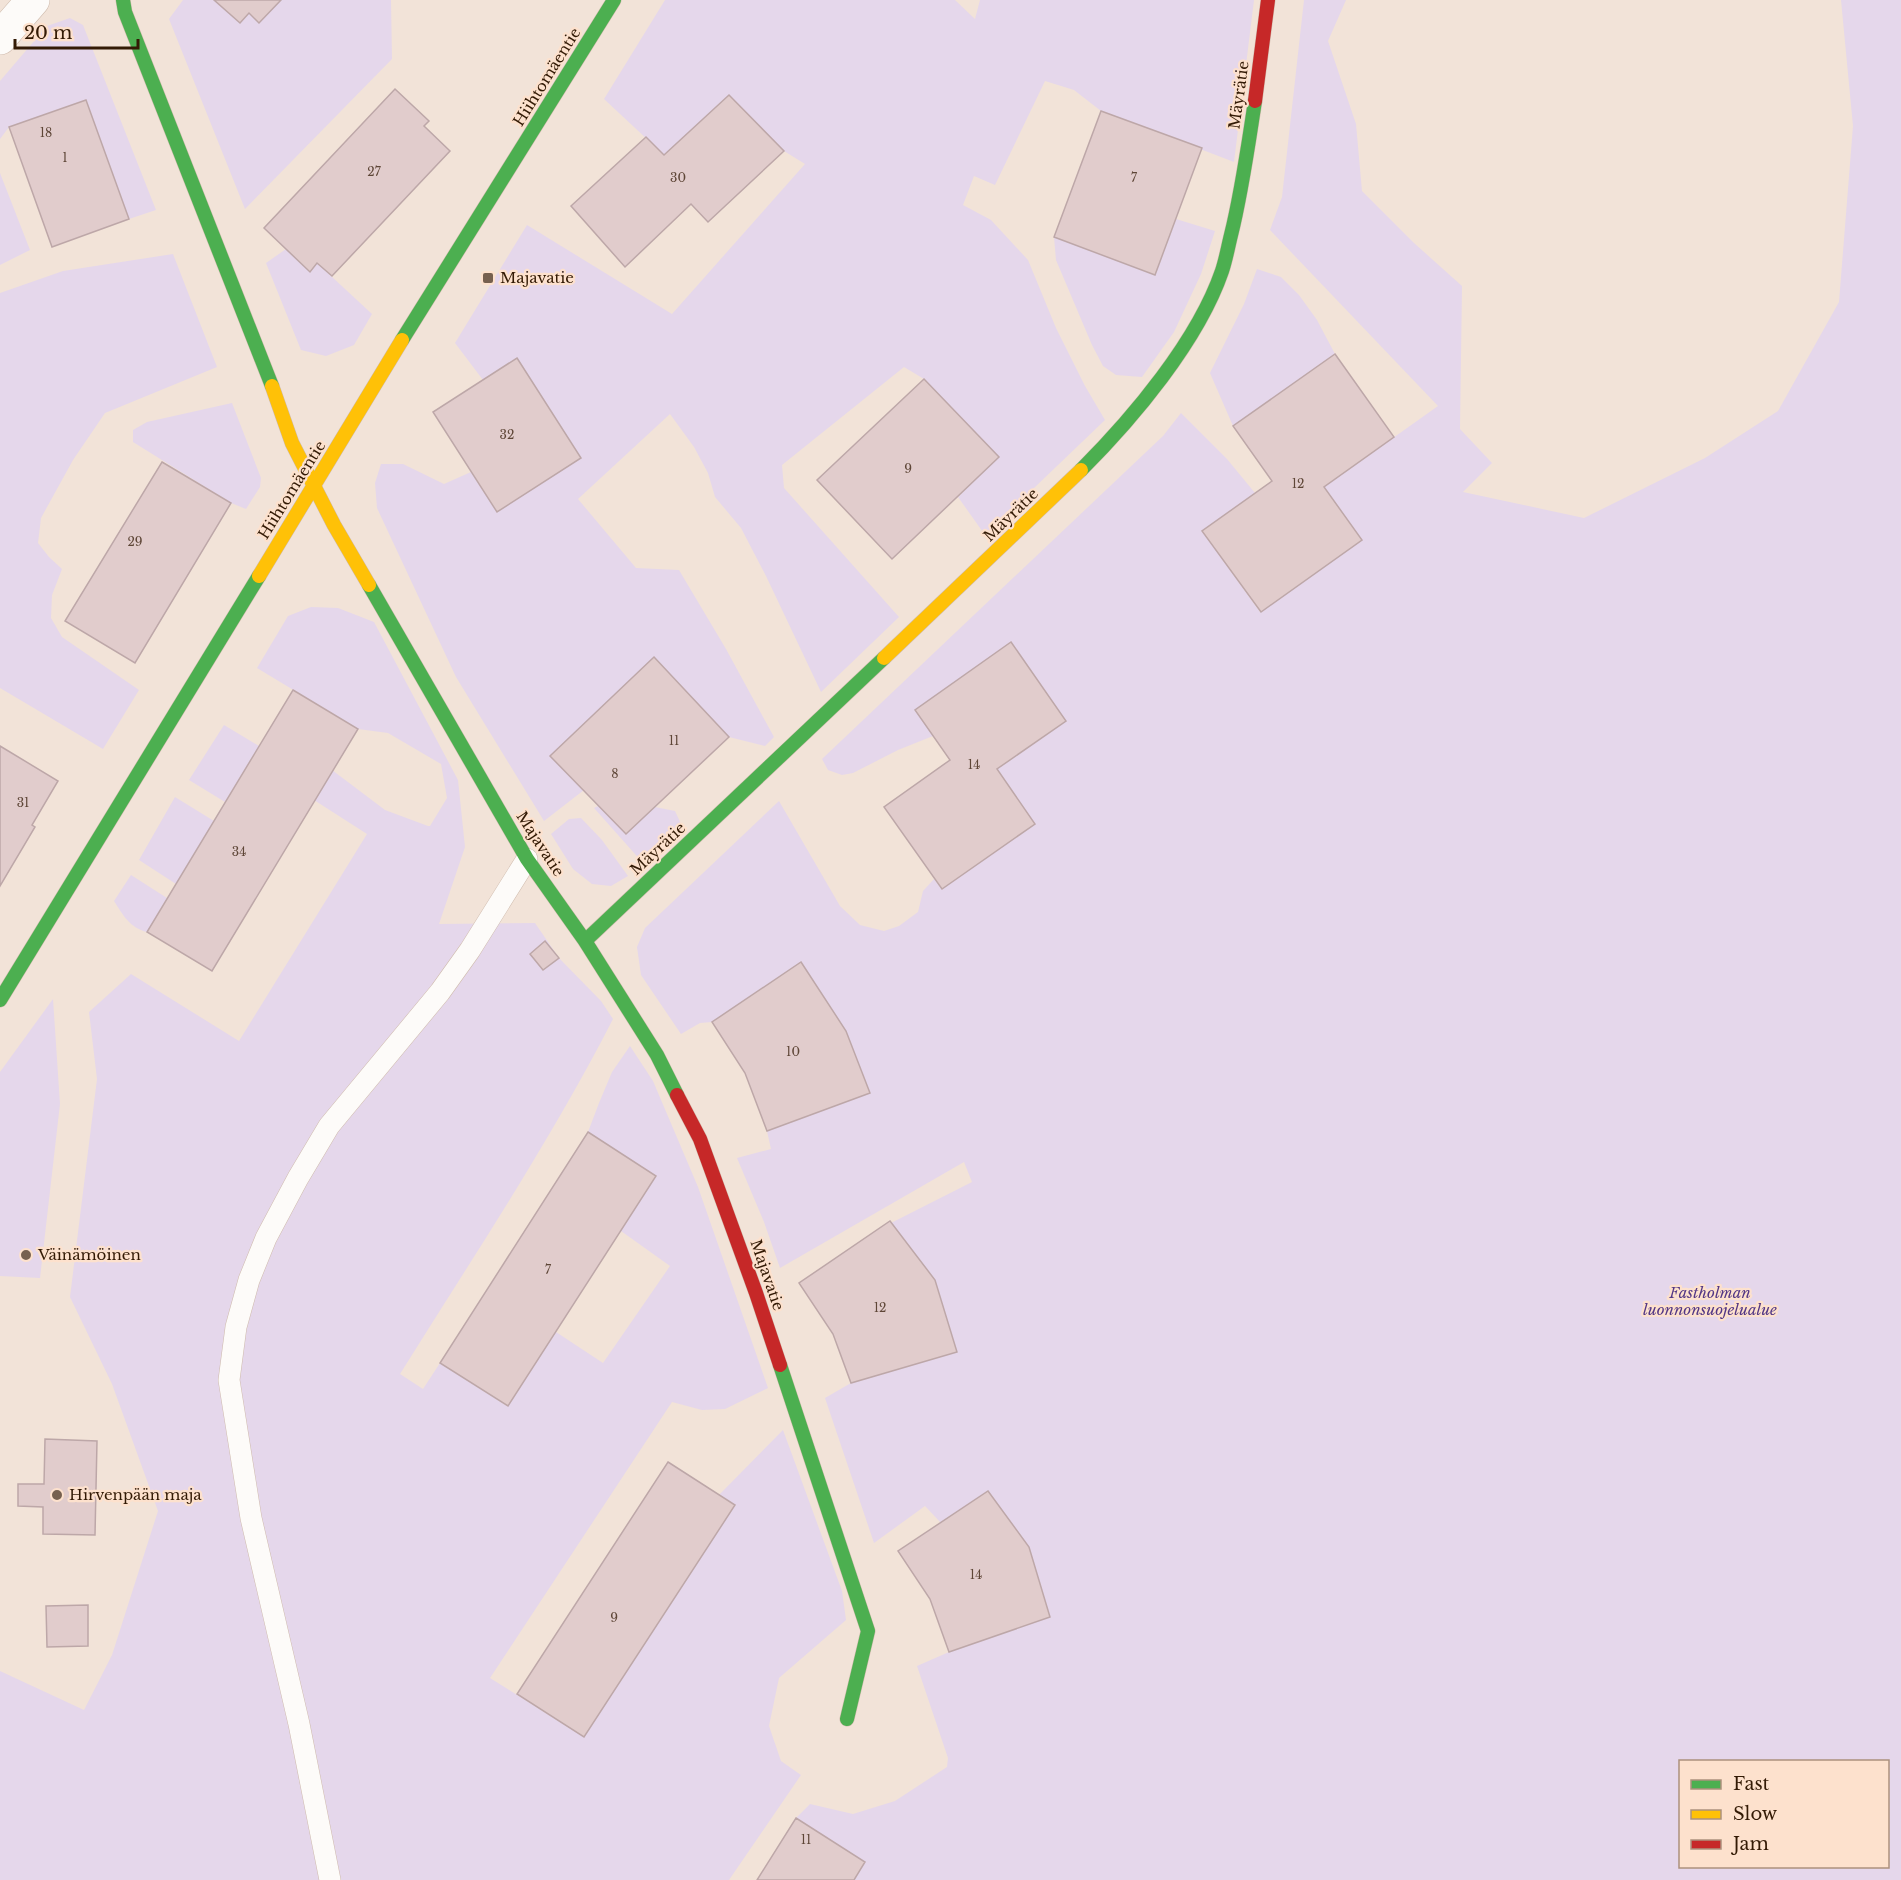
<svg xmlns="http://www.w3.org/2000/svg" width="1901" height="1880" viewBox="0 0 1901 1880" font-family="'Libre Baskerville',serif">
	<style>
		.green { fill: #e5d7eb; fill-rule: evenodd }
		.building { fill: #e1cccc; stroke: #bda7a8; stroke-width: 1.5 }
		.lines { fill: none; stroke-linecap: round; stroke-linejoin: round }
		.lane-casing { stroke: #cfbbad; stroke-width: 22 }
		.street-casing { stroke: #cfbbad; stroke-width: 34 }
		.fast-casing { stroke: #cfbbad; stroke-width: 15 }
		.slow-casing { stroke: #cfbbad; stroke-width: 15 }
		.jam-casing { stroke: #cfbbad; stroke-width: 15 }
		.lane { stroke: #fdfbf9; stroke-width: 21 }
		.street { stroke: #fdfbf9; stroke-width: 33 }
		.fast { stroke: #4caf50; stroke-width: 14 }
		.slow { stroke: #ffc107; stroke-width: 14 }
		.jam { stroke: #c62828; stroke-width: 14 }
		.poi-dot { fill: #76604f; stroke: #fde1cd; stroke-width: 2 }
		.labels { text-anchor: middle; stroke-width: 4.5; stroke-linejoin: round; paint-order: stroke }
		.number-label { font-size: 12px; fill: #5e4637 }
		.street-label { font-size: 15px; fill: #331a05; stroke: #fde1cd }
		.poi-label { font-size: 15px; fill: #331a05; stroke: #fde1cd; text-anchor: start }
		.park-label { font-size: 15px; font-style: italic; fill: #533785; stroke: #fde1cd }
	</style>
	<rect width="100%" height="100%" fill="#f2e3d8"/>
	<!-- green -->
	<path class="green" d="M 183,0 L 214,0 L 240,23 L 249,13 L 281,0 L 391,0 L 392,59 L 245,209 L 169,19 Z
		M 665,0 L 955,0 L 975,19 L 980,0 L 1254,0 L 1234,162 L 1101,111 L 1074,90 L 1045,81 L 995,185 L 974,176 L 963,205 L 991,220 L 1028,260 L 1056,328 L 1085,386 L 1105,420 L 985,535 L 958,497 L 999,457 L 924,379 L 904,367 L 782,465 L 784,488 L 899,617 L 821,692 L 766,576 L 741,528 L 715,497 L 708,473 L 694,447 L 670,414 L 578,499 L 636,568 L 679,570 L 726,649 L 774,737 L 765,746 L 729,737 L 654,658 L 584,790 L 544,821 L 456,677 L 377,508 L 375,483 L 381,464 L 403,464 L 444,484 L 471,472 L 497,512 L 483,380 L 455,343 L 527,225 L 672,314 L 805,164 L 784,151 L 729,95 L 664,155 L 604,99 Z
		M 1304,0 L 1346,0 L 1328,41 L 1356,124 L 1362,191 L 1414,243 L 1462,286 L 1460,429 L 1492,463 L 1463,492 L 1584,518 L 1705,458 L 1778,411 L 1839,302 L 1853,126 L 1841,0 L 1901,0 L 1901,1880 L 854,1880 L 865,1862 L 796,1818 L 810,1804 L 853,1814 L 895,1801 L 947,1767 L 948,1758 L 917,1666 L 949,1652 L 1050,1617 L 1029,1547 L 988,1491 L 941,1523 L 925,1506 L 874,1543 L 825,1398 L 851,1383 L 956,1352 L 935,1280 L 891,1223 L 972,1182 L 964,1162 L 780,1268 L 764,1222 L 737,1158 L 771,1149 L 767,1131 L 870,1093 L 846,1031 L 801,962 L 712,1022 L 700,1023 L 681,1034 L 641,975 L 637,947 L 645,928 L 779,801 L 840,906 L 860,925 L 884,931 L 899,926 L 918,912 L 923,891 L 934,879 L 942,889 L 1035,824 L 997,769 L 1066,721 L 915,710 L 933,736 L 898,750 L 853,773 L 842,775 L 828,770 L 822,759 L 1163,436 L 1181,413 L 1227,459 L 1255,493 L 1202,531 L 1260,612 L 1361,540 L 1324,487 L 1438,406 L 1270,230 L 1282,197 ZM 1680,1762 L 1888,1762 L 1888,1866 L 1680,1866 Z
		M 70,18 L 83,25 L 156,210 L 129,219 L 86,100 L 9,127 L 0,139 L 0,81 L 47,26 Z
		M 0,173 L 30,250 L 0,265 Z
		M 1176,219 L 1215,231 L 1201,274 L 1174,332 L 1142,377 L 1116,375 L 1103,366 L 1092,345 L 1056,260 L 1054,237 L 1155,275 Z
		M 286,249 L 311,271 L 317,263 L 372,314 L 354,345 L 326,356 L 301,350 L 266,263 Z
		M 173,254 L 217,367 L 105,413 L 73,460 L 41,518 L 38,543 L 49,557 L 62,569 L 52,595 L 51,618 L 62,637 L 139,690 L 103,749 L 0,688 L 0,293 L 63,271 Z
		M 1257,269 L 1281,277 L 1299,295 L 1317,320 L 1335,354 L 1233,426 L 1210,373 L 1244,304 Z
		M 232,403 L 261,478 L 260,487 L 246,509 L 231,503 L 133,442 L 133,430 L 147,422 Z
		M 311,607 L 338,608 L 374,622 L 458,780 L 465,847 L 439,924 L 535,923 L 559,958 L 601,1001 L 613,1019 C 550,1142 473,1257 400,1374 L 423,1389 L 440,1363 L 507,1406 L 556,1332 L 603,1363 L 670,1266 L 621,1231 L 588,1132 L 599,1103 L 612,1072 L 630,1046 L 653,1081 L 698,1187 L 768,1388 L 725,1409 L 702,1410 L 672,1402 L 490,1678 L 584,1737 L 735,1505 L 719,1495 L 783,1430 L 842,1591 L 846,1620 L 779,1678 L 769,1726 L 781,1761 L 801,1775 L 729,1880 L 0,1880 L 0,1671 L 84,1710 L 112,1655 L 158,1511 L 112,1384 L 70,1297 L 97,1079 L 89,1012 L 131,974 L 239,1041 L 367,834 L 314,800 L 332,770 L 385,810 L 428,826 L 430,826 L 447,798 L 441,764 L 388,733 L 358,729 L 257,668 L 288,616 Z
		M 224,725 L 259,746 L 225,802 L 189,780 Z
		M 175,797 L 214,821 L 176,884 L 139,860 Z
		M 598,806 L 626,834 L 655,807 L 675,811 L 682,826 L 643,863 L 594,808 Z
		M 581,818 L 602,840 L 628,876 L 611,886 L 592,884 L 573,869 L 551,834 L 569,819 Z
		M 131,875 L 167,898 L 147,932 C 130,928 123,915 114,901 Z
		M 53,999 L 60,1104 L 40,1278 L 0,1276 L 0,1072 Z"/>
	<!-- building -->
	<path class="building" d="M 214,0 L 281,0 L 259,23 L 249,13 L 240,23 Z
		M 395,89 L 429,121 L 424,126 L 450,151 L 332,276 L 317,263 L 310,272 L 264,228 Z
		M 729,95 L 784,151 L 708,222 L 691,204 L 625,267 L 571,206 L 646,137 L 664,155 Z
		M 86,100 L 129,219 L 52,247 L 9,127 Z
		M 1101,111 L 1202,148 L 1155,275 L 1054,237 Z
		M 1335,354 L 1394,437 L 1324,487 L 1362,540 L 1261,612 L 1202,531 L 1272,481 L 1233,426 Z
		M 517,358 L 581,458 L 497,512 L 433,412 Z
		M 924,379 L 999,457 L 892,559 L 817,480 Z
		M 162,462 L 231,503 L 135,663 L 65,621 Z
		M 1011,642 L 1066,721 L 997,769 L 1035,824 L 942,889 L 884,807 L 950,760 L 915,710 Z
		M 654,657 L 729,737 L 626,834 L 550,756 Z
		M 293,690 L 358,729 L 212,971 L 147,932 Z
		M 0,746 L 58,781 L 32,825 L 35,827 L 0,886 Z
		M 545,941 L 559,958 L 543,970 L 530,954 Z
		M 801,962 L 846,1031 L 870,1093 L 767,1131 L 745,1073 L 712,1022 Z
		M 588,1132 L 656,1176 L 508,1406 L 440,1363 Z
		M 890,1221 L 935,1280 L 957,1352 L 851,1383 L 833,1334 L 799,1283 Z
		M 45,1439 L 97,1441 L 95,1535 L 43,1534 L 43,1507 L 18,1506 L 18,1484 L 44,1484 Z
		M 668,1462 L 735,1505 L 584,1737 L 517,1694 Z
		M 988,1491 L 1029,1547 L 1050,1617 L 949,1652 L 930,1599 L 898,1551 Z
		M 88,1605 L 88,1646 L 47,1647 L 46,1606 Z
		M 796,1818 L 865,1862 L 854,1880 L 757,1880 Z"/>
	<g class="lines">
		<defs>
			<path id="lane" d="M 330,1880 L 299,1724 L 251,1518 L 229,1380 L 236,1327 L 249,1280 L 266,1238 L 298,1178 L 329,1126 L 440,992 L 470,950 L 527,859"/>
			<path id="street" d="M 0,38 L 33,0"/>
			<path id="fast" d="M 123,0 L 125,12 L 272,386
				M 402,340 L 614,0
				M 1081,470 C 1133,418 1198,341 1222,271 C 1226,259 1228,247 1231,235 C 1242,191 1248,146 1255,101
				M 369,585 L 527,859 L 585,941 L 657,1055 L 677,1095
				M 585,941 L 884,658
				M 0,1000 L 259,576
				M 780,1365 L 868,1631 L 847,1719"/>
			<path id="slow" d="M 272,386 L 292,443 L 334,525 L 369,585
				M 259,576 L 402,340
				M 884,658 L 1081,470"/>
			<path id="jam" d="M 1255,101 L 1268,0
				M 677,1095 L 700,1139 L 756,1293 L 780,1365"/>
		</defs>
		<!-- lane casing -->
		<use href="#lane" class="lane-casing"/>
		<!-- street casing -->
		<use href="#street" class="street-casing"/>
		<!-- fast casing -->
		<use href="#fast" class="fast-casing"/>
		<!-- slow casing -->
		<use href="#slow" class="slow-casing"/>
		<!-- jam casing -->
		<use href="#jam" class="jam-casing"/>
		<!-- lane -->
		<use href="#lane" class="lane"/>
		<!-- street -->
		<use href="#street" class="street"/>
		<!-- fast -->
		<use href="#fast" class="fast"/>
		<!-- slow -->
		<use href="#slow" class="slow"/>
		<!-- jam -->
		<use href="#jam" class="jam"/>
	</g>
	<!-- markers -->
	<g class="poi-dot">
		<rect x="482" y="272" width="12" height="12" rx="3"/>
		<circle cx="26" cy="1255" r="6"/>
		<circle cx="57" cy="1495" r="6"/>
	</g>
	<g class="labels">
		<!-- number labels -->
		<g class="number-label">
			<text x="46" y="137">18</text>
			<text x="65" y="162">1</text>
			<text x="374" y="176">27</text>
			<text x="678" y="182">30</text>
			<text x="1134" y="182">7</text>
			<text x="507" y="439">32</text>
			<text x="908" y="473">9</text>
			<text x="1298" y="488">12</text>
			<text x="135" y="546">29</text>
			<text x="674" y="745">11</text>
			<text x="974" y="769">14</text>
			<text x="615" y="778">8</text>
			<text x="23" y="807">31</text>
			<text x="239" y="856">34</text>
			<text x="793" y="1056">10</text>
			<text x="548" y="1274">7</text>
			<text x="880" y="1312">12</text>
			<text x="976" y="1579">14</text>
			<text x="614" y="1622">9</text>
			<text x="806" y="1844">11</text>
		</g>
		<!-- street labels -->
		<g class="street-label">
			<text transform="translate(547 77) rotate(-58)" y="5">Hiihtomäentie</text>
			<text transform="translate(1239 95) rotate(-82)" y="5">Mäyrätie</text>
			<text transform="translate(292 490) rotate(-58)" y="5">Hiihtomäentie</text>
			<text transform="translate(1011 515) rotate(-44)" y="5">Mäyrätie</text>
			<text transform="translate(540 844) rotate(57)" y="5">Majavatie</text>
			<text transform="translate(658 849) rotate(-43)" y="5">Mäyrätie</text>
			<text transform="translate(767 1275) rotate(71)" y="5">Majavatie</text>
		</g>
		<!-- poi labels -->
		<g class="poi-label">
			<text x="500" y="283">Majavatie</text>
			<text x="38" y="1260">Väinämöinen</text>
			<text x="69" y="1500">Hirvenpään maja</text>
		</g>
		<!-- park labels -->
		<g class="park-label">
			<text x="1710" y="1298">Fastholman<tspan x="1710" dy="17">luonnonsuojelualue</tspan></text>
		</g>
	</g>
	<!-- legend -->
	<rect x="1679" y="1760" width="210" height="108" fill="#fde1cd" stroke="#ac917d" stroke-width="1.5"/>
	<rect x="1691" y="1780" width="30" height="9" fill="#4caf50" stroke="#ac917d" stroke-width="1.5"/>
	<text x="1733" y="1790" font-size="18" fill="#331a05">Fast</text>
	<rect x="1691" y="1810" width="30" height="9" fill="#ffc107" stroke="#ac917d" stroke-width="1.5"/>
	<text x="1733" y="1820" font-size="18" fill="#331a05">Slow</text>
	<rect x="1691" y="1840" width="30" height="9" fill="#c62828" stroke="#ac917d" stroke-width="1.5"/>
	<text x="1733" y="1850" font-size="18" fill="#331a05">Jam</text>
	<!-- scale -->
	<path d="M15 39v9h123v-9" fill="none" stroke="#331a05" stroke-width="3"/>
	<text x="24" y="39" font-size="18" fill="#331a05" stroke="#fde1cd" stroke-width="4.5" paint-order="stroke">20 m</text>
</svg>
